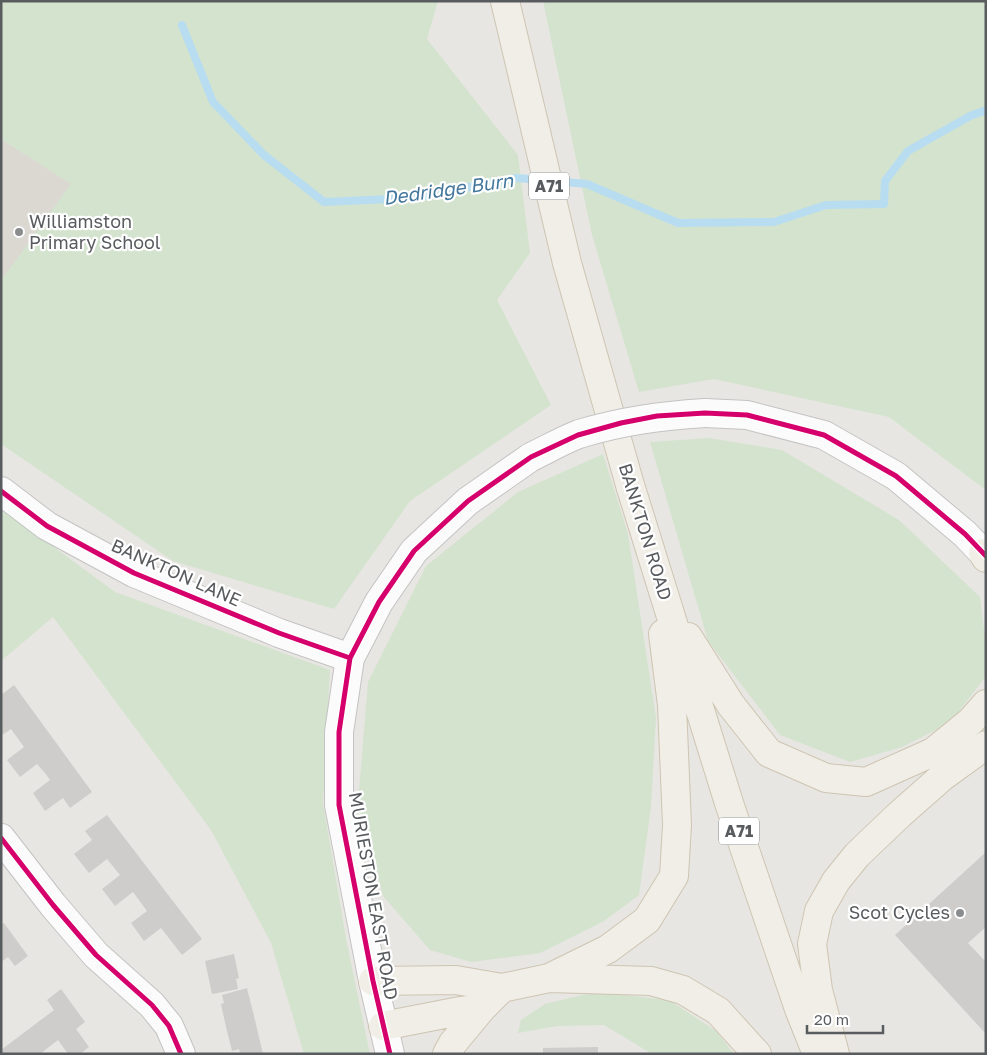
<svg xmlns="http://www.w3.org/2000/svg" width="987" height="1055" viewBox="0 0 987 1055" font-family="'Golos Text',sans-serif">
	<style>
		.education { fill: #dbd8d2 }
		.green { fill: #d3e3ce }
		.lines { fill: none; stroke-linecap: round; stroke-linejoin: round }
		.stream { stroke: #b8ddf0; stroke-width: 8 }
		.building { fill: #cfcdcb }
		.minor-casing { stroke: #c4c3c3; stroke-width: 30 }
		.major-casing { stroke: #cec4b2; stroke-width: 30 }
		.minor { stroke: #fcfbfb; stroke-width: 28 }
		.major { stroke: #f0eee6; stroke-width: 28 }
		.minor-bridge-casing { stroke: #c4c3c3; stroke-width: 30; stroke-linecap: butt }
		.minor-bridge { stroke: #fcfbfb; stroke-width: 28 }
		.cycleway-casing { stroke: #fff; stroke-width: 8 }
		.cycleway { stroke: #d6006c; stroke-width: 5 }
		.poi-dot { fill: #8b8c8d; stroke: #fff; stroke-width: 2 }
		.labels { text-anchor: middle; stroke-width: 4.5; stroke-linejoin: round; paint-order: stroke }
		.shield { fill: #fff; stroke: #8b8d8f; stroke-width: 1 }
		.shield-label { font-size: 16px; font-weight: bold; fill: #595c5f }
		.poi-label { font-size: 18px; fill: #595c5f; stroke: #fff; text-anchor: start }
		.street-label { font-size: 18px; fill: #595c5f; stroke: #fff }
		.water-label { font-size: 19px; font-style: italic; fill: #42769c; stroke: #fff }
	</style>
	<rect width="100%" height="100%" fill="#e8e6e2"/>
	<!-- education -->
	<path class="education" d="M 1,139 L 72,184 L 1,281 Z"/>
	<!-- green -->
	<path class="green" d="M 1,1 L 438,1 L 427,39 L 518,155 L 530,253 L 497,300 L 551,405 L 410,501 L 334,609 L 173,561 L 1,444 L 1,281 L 71,184 L 1,139 Z
		M 543,1 L 986,1 L 986,490 L 889,417 L 714,379 L 639,392 L 592,235 Z
		M 709,438 L 782,450 L 899,520 L 980,597 L 986,646 L 986,676 L 950,723 L 902,747 L 850,762 L 780,735 L 708,641 L 650,442 Z
		M 603,454 L 628,534 L 656,718 L 651,807 L 639,895 L 604,921 L 540,953 L 471,962 L 430,950 L 383,896 L 358,803 L 368,682 L 426,566 L 518,492 Z
		M 1,508 L 115,592 L 330,670 L 323,803 L 347,944 L 370,1054 L 304,1054 L 271,943 L 211,830 L 53,617 L 1,661 Z
		M 595,992 L 669,1000 L 716,1031 L 734,1054 L 652,1054 L 604,1025 L 557,1026 L 518,1033 L 521,1020 L 545,1004 Z"/>
	<g class="lines">
		<!-- stream -->
		<path class="stream" d="M 182,25 L 213,102 L 264,155 L 324,202 L 413,198 L 516,178 L 542,180
			M 554,181 L 587,184 L 678,223 L 774,222 L 826,205 L 884,204 L 885,181 L 908,151 L 970,116 L 986,110"/>
	</g>
	<!-- building -->
	<path class="building" d="M 14,685 L 92,792 L 70,808 L 63,798 L 45,811 L 33,793 L 50,780 L 45,773 L 37,764 L 20,777 L 7,760 L 24,747 L 11,729 L 1,736 L 1,695 Z
		M 107,815 L 202,939 L 182,955 L 161,928 L 144,941 L 131,923 L 147,911 L 133,892 L 115,906 L 102,889 L 120,875 L 107,859 L 89,873 L 74,854 L 92,840 L 85,831 Z
		M 986,852 L 986,927 L 968,943 L 986,962 L 986,1034 L 895,935 Z
		M 4,923 L 28,956 L 15,966 L 8,957 L 1,962 L 1,925 Z
		M 234,954 L 239,978 L 236,979 L 238,989 L 212,994 L 205,961 Z
		M 247,988 L 255,1020 L 263,1054 L 240,1054 L 239,1049 L 232,1051 L 226,1027 L 221,1004 L 224,1003 L 222,995 Z
		M 61,989 L 85,1022 L 76,1029 L 89,1047 L 80,1054 L 68,1054 L 58,1040 L 40,1054 L 1,1054 L 1,1050 L 54,1010 L 47,1000 Z
		M 598,1047 L 598,1054 L 543,1054 L 543,1048 Z"/>
	<g class="lines">
		<defs>
			<path id="minor" d="M 705,413 L 747,415 L 824,435 L 896,476 L 965,534 L 986,556
				M 1,491 L 47,526 L 134,573 L 279,633 L 350,658
				M 1,838 L 53,905 L 96,955 L 152,1005 L 169,1026 L 181,1054
				M 390,1054 L 373,981 L 339,805 L 339,732 L 350,658 L 379,602 L 414,551 L 468,501 L 531,457"/>
			<path id="major" d="M 505,1 L 567,263 L 630,485 L 729,803 L 799,1009 L 817,1054
				M 983,553 L 986,558
				M 688,637 L 731,705 L 769,753 L 826,778 L 866,782 L 933,752 L 971,721 L 986,704
				M 549,978 L 608,949 L 647,920 L 674,876 L 677,825 L 672,705 L 663,634
				M 373,981 L 456,980 L 502,988 L 549,978 L 651,981 L 683,990 L 718,1011 L 757,1054
				M 383,1026 L 460,1011 L 482,1008 L 502,988
				M 447,1054 L 453,1043 L 482,1008
				M 835,1054 L 818,990 L 812,944 L 819,911 L 836,881 L 857,855 L 900,814 L 942,777 L 986,745"/>
		</defs>
		<!-- minor casing -->
		<use href="#minor" class="minor-casing"/>
		<!-- major casing -->
		<use href="#major" class="major-casing"/>
		<!-- minor -->
		<use href="#minor" class="minor"/>
		<!-- major -->
		<use href="#major" class="major"/>
		<defs>
			<path id="minor-bridge" d="M 531,457 C 546,450 563,440 579,434 C 622,421 660,416 705,413"/>
		</defs>
		<!-- minor-bridge casing -->
		<use href="#minor-bridge" class="minor-bridge-casing"/>
		<!-- minor-bridge -->
		<use href="#minor-bridge" class="minor-bridge"/>
		<defs>
			<path id="cycleway" d="M 1,491 L 47,526 L 134,573 L 279,633 L 350,658
				M 1,838 L 53,905 L 96,955 L 152,1005 L 169,1026 L 181,1054
				M 390,1054 L 373,981 L 339,805 L 339,732 L 350,658 L 379,602 L 414,551 L 468,501 L 531,457 L 578,435 L 621,423 L 657,416 L 705,413 L 747,415 L 824,435 L 896,476 L 965,534 L 986,556"/>
		</defs>
		<!-- cycleway casing -->
		<use href="#cycleway" class="cycleway-casing"/>
		<!-- cycleway -->
		<use href="#cycleway" class="cycleway"/>
	</g>
	<!-- markers -->
	<g class="poi-dot">
		<circle cx="19" cy="232" r="5"/>
		<circle cx="960" cy="913" r="5"/>
	</g>
	<g class="labels">
		<!-- shield labels -->
		<g class="shield">
			<rect x="529" y="172.5" width="40" height="27" rx="4"/>
			<rect x="719" y="817.5" width="40" height="27" rx="4"/>
		</g>
		<g class="shield-label">
			<text x="549" y="192">A71</text>
			<text x="739" y="837">A71</text>
		</g>
		<!-- poi labels -->
		<g class="poi-label">
			<text x="29" y="228">Williamston<tspan x="29" dy="21">Primary School</tspan></text>
			<text x="950" y="919" text-anchor="end">Scot Cycles</text>
		</g>
		<!-- street labels -->
		<g class="street-label">
			<text transform="translate(645 532) rotate(73)" y="6">BANKTON ROAD</text>
			<text transform="translate(176 573) rotate(24)" y="6">BANKTON LANE</text>
			<text transform="translate(373 896) rotate(80)" y="6">MURIESTON EAST ROAD</text>
		</g>
		<!-- water labels -->
		<g class="water-label">
			<text transform="translate(448 189) rotate(-8)" y="7">Dedridge Burn</text>
		</g>
	</g>
	<!-- border -->
	<rect width="987" height="1055" fill="none" stroke="#595c5f" stroke-width="5"/>
	<!-- scale -->
	<path d="M807 1025v8h76v-8" fill="none" stroke="#595c5f" stroke-width="2.5"/>
	<text x="814" y="1025" font-size="15" fill="#595c5f" stroke="#ffffff" stroke-width="4" paint-order="stroke">20 m</text>
</svg>
